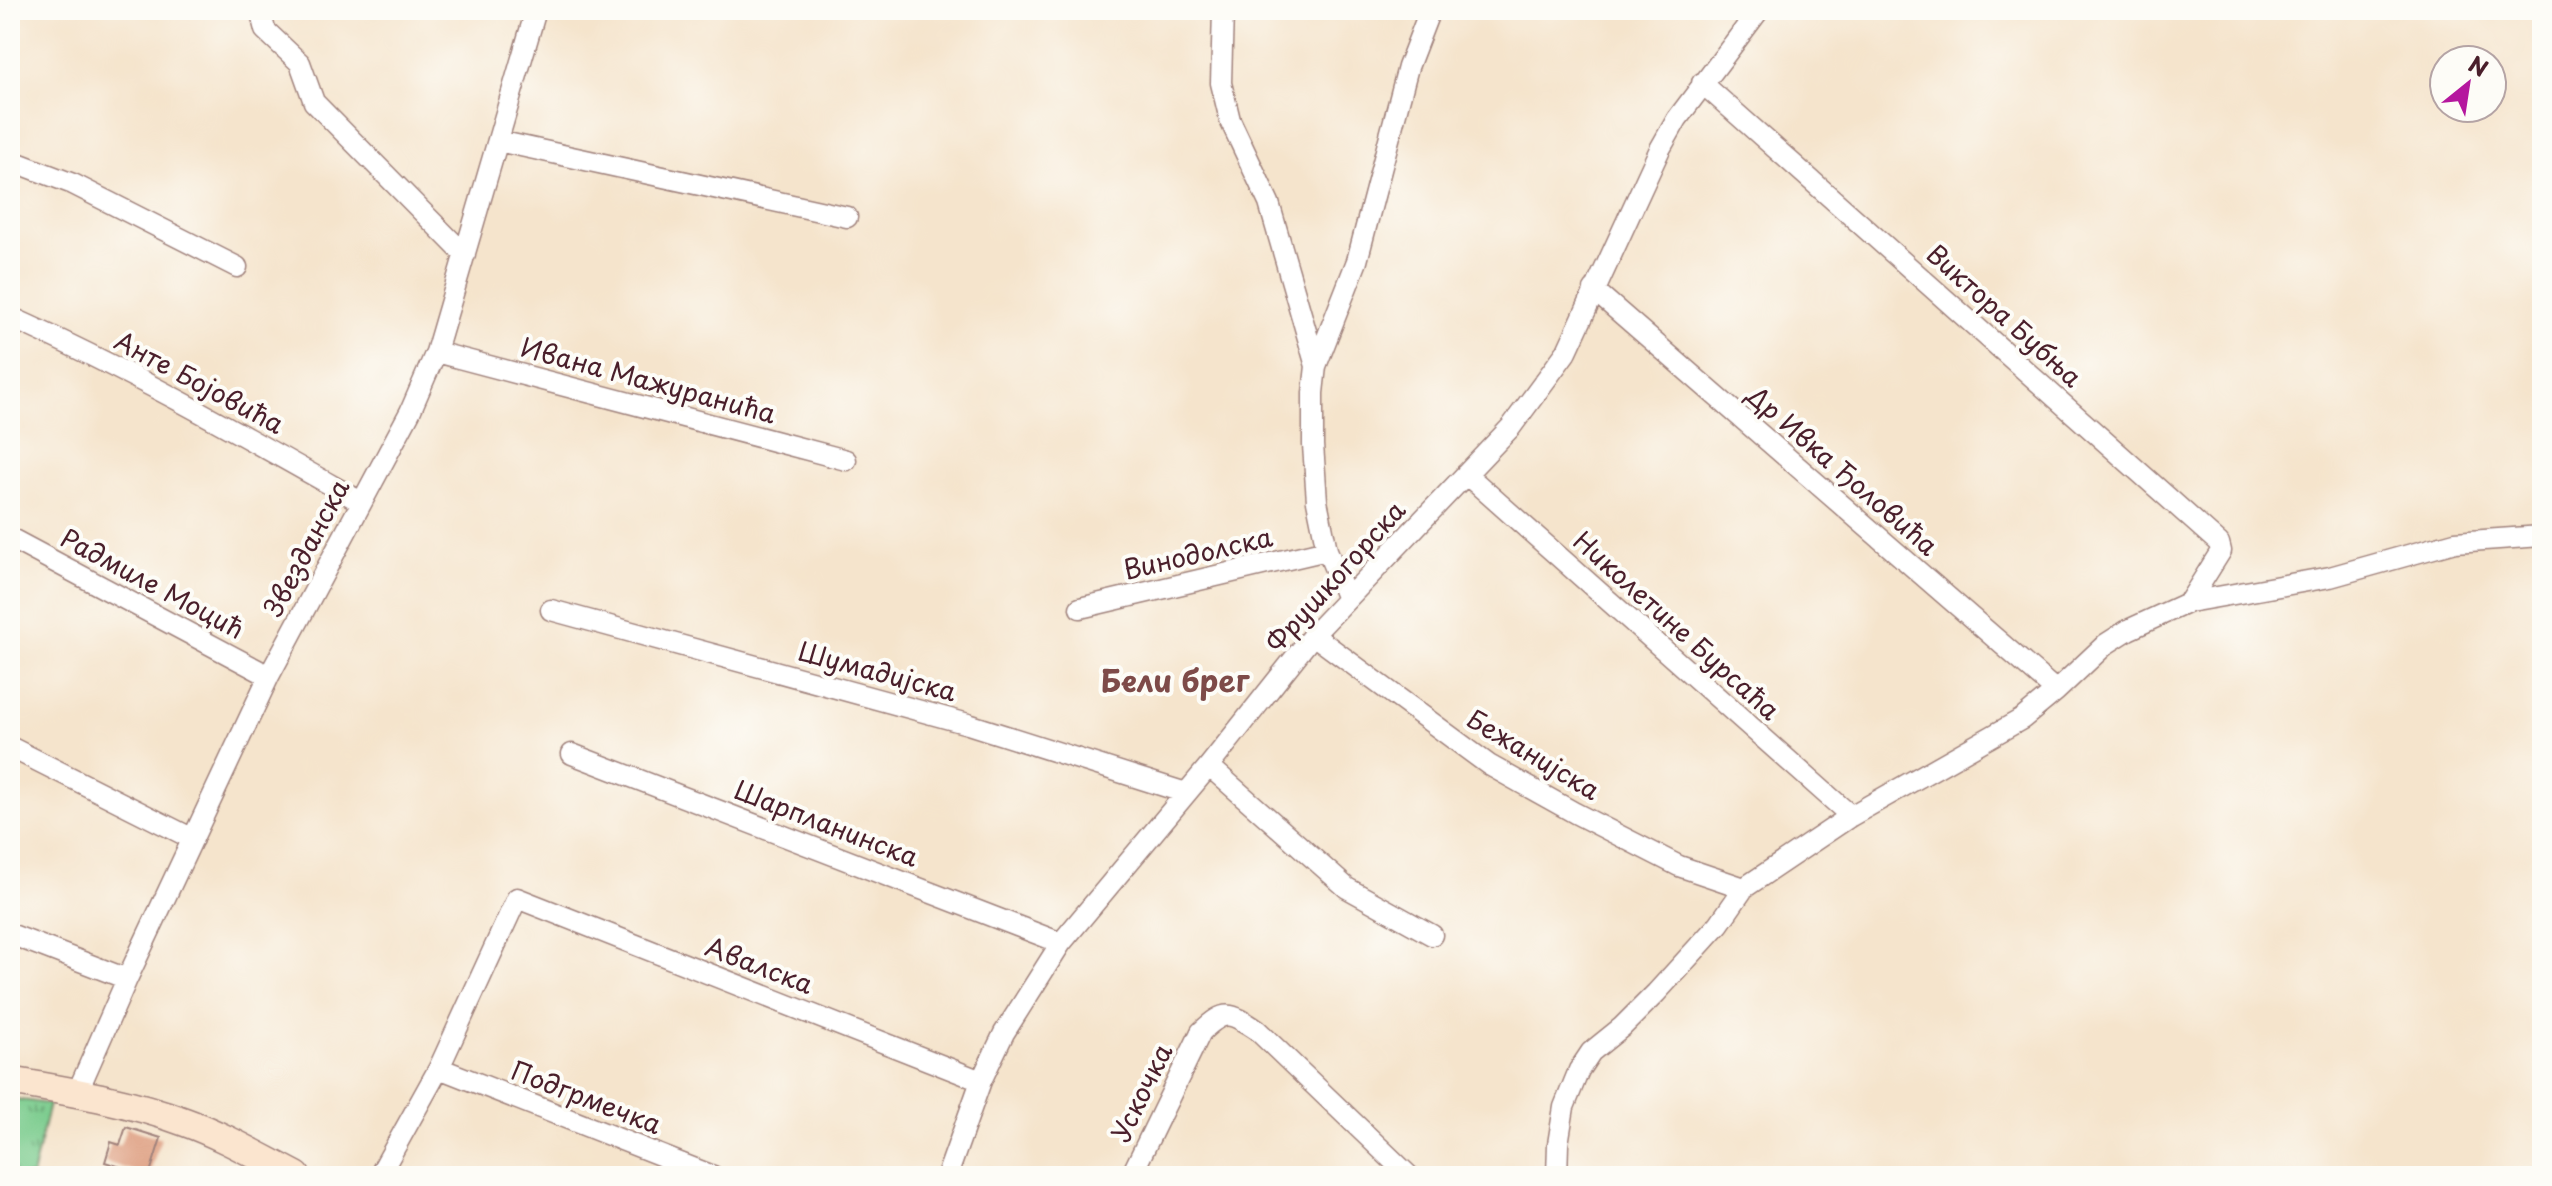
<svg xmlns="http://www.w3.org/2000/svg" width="2552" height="1186" viewBox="0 0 2552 1186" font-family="'Playpen Sans',sans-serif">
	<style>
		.grass { fill: url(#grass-tufts); stroke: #62765c; stroke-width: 2 }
		.building { fill: #de9e80 }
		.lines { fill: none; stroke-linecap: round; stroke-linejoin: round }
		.street-casing { stroke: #a0827c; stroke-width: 23 }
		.secondary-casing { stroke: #a0827c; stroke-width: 31 }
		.street { stroke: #fff; stroke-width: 20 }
		.secondary { stroke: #fbe5cf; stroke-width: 28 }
		.labels { text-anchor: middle; stroke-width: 8; stroke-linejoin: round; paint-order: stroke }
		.street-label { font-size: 26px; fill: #4a1f2b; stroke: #fdfcf7 }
		.quarter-label { font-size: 30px; font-weight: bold; fill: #7e4b49; stroke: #fdfcf7 }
	</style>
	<defs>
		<pattern id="grass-tufts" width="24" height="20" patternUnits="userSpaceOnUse" patternTransform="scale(2)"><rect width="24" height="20" fill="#7bcc8e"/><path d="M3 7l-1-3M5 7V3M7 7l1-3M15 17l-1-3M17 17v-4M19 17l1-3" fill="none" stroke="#67a574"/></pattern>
	</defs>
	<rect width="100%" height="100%" fill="#fdfcf7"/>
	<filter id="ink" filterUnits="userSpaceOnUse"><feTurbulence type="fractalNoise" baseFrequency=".0125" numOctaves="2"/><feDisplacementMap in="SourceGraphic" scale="16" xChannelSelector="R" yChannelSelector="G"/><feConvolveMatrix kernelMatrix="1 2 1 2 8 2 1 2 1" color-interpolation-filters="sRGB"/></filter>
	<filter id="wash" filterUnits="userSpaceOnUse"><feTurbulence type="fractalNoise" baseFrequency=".006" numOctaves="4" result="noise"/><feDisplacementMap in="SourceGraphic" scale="32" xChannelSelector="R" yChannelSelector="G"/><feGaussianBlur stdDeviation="1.8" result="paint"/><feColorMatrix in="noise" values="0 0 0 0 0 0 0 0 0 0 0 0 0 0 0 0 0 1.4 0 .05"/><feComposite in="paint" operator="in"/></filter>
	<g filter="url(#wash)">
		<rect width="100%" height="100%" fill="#f5e4cc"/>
		<!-- grass -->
		<path class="grass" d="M 10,1098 L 49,1104 L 32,1176 L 10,1176 Z"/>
		<g id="blocks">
			<!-- building -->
			<path class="building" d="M 126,1127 L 161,1138 L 149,1176 L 105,1162 L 111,1142 L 120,1145 Z"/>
		</g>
	</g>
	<g filter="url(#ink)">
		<use href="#blocks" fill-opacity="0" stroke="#a0827c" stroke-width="2"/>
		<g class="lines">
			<defs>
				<path id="street" d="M 260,10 L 265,30 L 300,63 L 314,102 L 465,255
					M 1223,10 L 1221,83 L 1230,120 L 1269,203 L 1316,366
					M 1702,83 L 2219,543 L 2221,551 L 2189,602
					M 498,141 L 847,217
					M 10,160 L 73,184 L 237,267
					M 1594,290 L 2056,691
					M 10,317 C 131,371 246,437 361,502
					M 436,352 L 846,460
					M 1466,474 L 1851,816
					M 10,538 L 269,676
					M 1347,599 L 1327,550 L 1317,501 L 1313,445 L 1313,393 L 1316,366 L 1357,261 L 1408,67 L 1430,10
					M 1080,608 L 1327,550
					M 551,610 L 968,724 L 1186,793
					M 1313,635 L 1489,765 L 1575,813 L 1679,866 L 1744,888
					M 10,747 L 193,839
					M 572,754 L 1061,943
					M 1209,766 L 1347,888 L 1432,935
					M 10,934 L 127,979
					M 439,1068 L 713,1176
					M 77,1093 L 127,979 L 269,676 L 410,412 L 436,352 L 536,10
					M 379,1176 L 439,1068 L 517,898 L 981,1081
					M 947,1176 L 981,1081 L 1004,1033 L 1061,943 L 1209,766 L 1313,635 L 1511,427 L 1567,351 L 1660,149 L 1677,119 L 1759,10
					M 1131,1176 L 1201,1032 C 1225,1009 1230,1012 1257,1030 L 1409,1176
					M 1557,1176 L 1558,1144 L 1564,1107 L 1579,1070 L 1591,1052 L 1622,1027 L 1656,993 L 1719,924 L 1744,888 L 1851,816 L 2022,719 L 2056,691 L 2106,644 L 2128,630 L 2189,602 L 2330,577 L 2455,542 L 2542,536"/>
				<path id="secondary" d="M 10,1081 C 69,1091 129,1101 185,1122 C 224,1136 259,1157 296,1176"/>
			</defs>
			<!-- street casing -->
			<use href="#street" class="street-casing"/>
			<!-- secondary casing -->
			<use href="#secondary" class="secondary-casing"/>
			<!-- street -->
			<use href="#street" class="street"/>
			<!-- secondary -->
			<use href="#secondary" class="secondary"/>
		</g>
	</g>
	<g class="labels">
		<!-- street labels -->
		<g class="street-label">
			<text transform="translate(2004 316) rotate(42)" y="9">Виктора Бубња</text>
			<text transform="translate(648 381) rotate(15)" y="9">Ивана Мажуранића</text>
			<text transform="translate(199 383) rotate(28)" y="9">Анте Бојовића</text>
			<text transform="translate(1842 471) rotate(41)" y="9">Др Ивка Ђоловића</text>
			<text transform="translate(307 548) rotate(-62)" y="9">Звезданска</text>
			<text transform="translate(1198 554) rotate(-13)" y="9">Винодолска</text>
			<text transform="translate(1336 577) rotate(-48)" y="9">Фрушкогорска</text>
			<text transform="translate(152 584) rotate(28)" y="9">Радмиле Моцић</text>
			<text transform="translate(1676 626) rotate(42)" y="9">Николетине Бурсаћа</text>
			<text transform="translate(877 672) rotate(15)" y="9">Шумадијска</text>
			<text transform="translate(1533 755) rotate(31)" y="9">Бежанијска</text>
			<text transform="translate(826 824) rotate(21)" y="9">Шарпланинска</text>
			<text transform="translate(759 966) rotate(21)" y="9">Авалска</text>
			<text transform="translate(1142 1093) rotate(-64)" y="9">Ускочка</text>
			<text transform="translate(586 1098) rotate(21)" y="9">Подгрмечка</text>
		</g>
		<!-- quarter labels -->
		<g class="quarter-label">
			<text x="1175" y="692">Бели брег</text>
		</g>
	</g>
	<!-- margin -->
	<rect width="2552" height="1186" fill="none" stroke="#fdfcf7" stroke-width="40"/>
	<!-- north arrow -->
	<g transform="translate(2468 84) rotate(30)"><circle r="38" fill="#fdfcf7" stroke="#b5a4a5" stroke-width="2"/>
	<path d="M0-6L14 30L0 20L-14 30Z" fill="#b5179e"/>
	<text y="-12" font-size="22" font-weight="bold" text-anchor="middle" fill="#4a1f2b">N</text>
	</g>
</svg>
